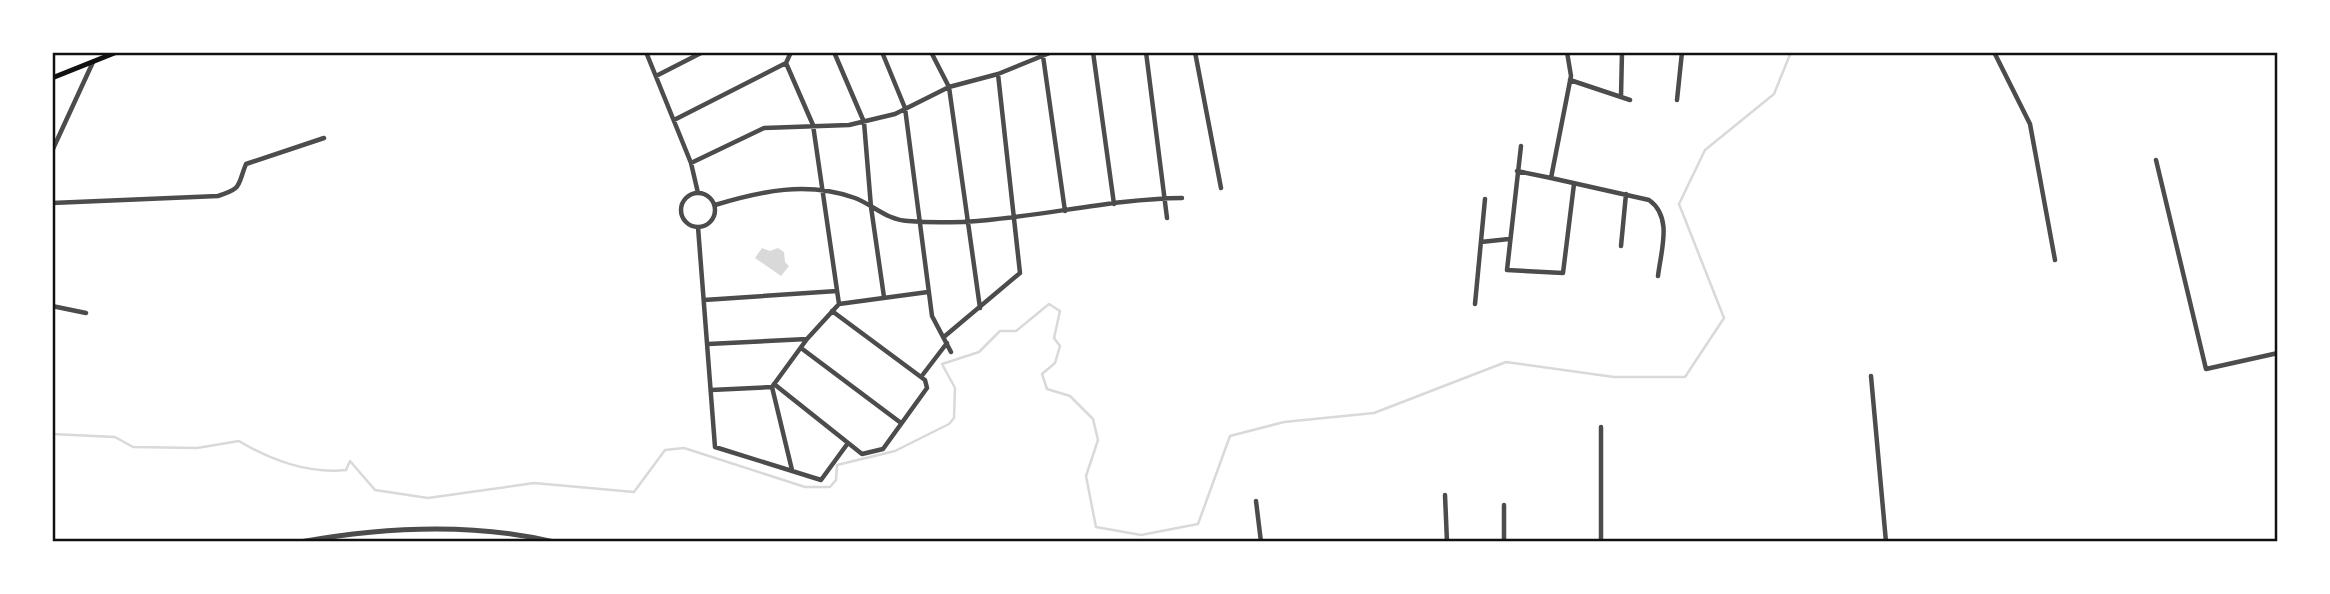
<svg xmlns="http://www.w3.org/2000/svg" width="2330" height="594" viewBox="0 0 2330 594" font-family="'PT Sans',sans-serif">
	<style>
		.water { fill: #d9d9d9 }
		.lines { fill: none; stroke-linecap: round; stroke-linejoin: round }
		.stream { stroke: #d9d9d9; stroke-width: 2.5 }
		.minor { stroke: #4c4c4c; stroke-width: 4.5 }
		.tertiary { stroke: #4c4c4c; stroke-width: 5 }
		.secondary { stroke: #111; stroke-width: 5 }
		.neatline { fill: none; stroke: #111; stroke-width: 2.5 }
	</style>
	<rect width="100%" height="100%" fill="#fff"/>
	<!-- water -->
	<path class="water" d="M 762,248 L 770,251 L 778,248 L 784,252 L 785,262 L 789,266 L 781,276 L 755,258 Z"/>
	<g class="lines">
		<!-- stream -->
		<path class="stream" d="M 52,434 L 115,437 L 133,447 L 197,448 L 239,441 C 270,460 309,474 346,470 L 350,461 L 375,490 L 428,498 L 534,483 L 634,492 L 665,450 L 684,448 L 805,487 L 830,487 L 836,480 L 837,465 L 895,451 L 949,424 L 954,418 L 955,388 L 942,364 L 979,352 L 1000,331 L 1016,331 L 1049,304 L 1060,311 L 1054,338 L 1060,346 L 1055,363 L 1042,374 L 1047,389 L 1070,396 L 1093,419 L 1098,440 L 1086,476 L 1096,527 L 1141,535 L 1198,524 L 1230,436 L 1284,422 L 1374,413 L 1506,362 L 1614,377 L 1685,377 L 1724,318 L 1679,204 L 1705,150 L 1774,94 L 1791,52"/>
		<!-- minor -->
		<path class="minor" d="M 646,52 L 691,163 L 698,193
			M 834,52 L 864,122 L 871,207 L 884,297
			M 882,52 L 905,108 L 932,316 L 951,352
			M 931,52 L 949,87 L 980,308
			M 1093,52 L 1114,204
			M 1146,52 L 1167,218
			M 1195,52 L 1221,188
			M 1567,52 L 1571,76 L 1551,178 L 1649,200 C 1673,217 1661,250 1658,276
			M 1994,52 L 2030,124 L 2055,260
			M 1043,56 L 1065,211
			M 786,63 L 813,125 L 839,304
			M 656,76 L 703,52
			M 1570,80 L 1621,97 L 1622,52
			M 1621,97 L 1630,100
			M 1677,100 L 1682,52
			M 674,120 L 786,63 L 791,52
			M 1521,146 L 1507,270 L 1563,273 L 1574,184
			M 52,151 L 93,62
			M 2156,160 L 2206,369 L 2278,353
			M 691,163 L 764,128 L 849,125 L 895,114 L 949,87 L 998,74 L 1052,52
			M 1517,171 L 1551,178
			M681 210a17 17 0 1 1 34 0a17 17 0 1 1-34 0Z
			M 52,203 L 218,196 C 243,188 237,186 246,164 L 324,138
			M 715,205 C 761,191 807,181 855,198 C 873,205 887,220 908,221 C 1000,229 1091,199 1182,198
			M 698,227 L 715,447 L 821,480 L 848,443
			M 1481,242 L 1509,239
			M 1621,246 L 1626,194
			M 704,300 L 837,291
			M 1475,304 L 1485,199
			M 52,306 L 86,313
			M 945,336 L 1020,273 L 998,74
			M 708,344 L 807,339
			M 801,348 L 901,423
			M 1871,376 L 1886,542
			M 921,377 L 947,343
			M 774,384 L 862,454 L 883,449 L 927,388 L 925,380 L 832,311
			M 772,387 L 807,339 L 839,304 L 928,292
			M 772,387 L 792,470
			M 711,390 L 772,387
			M 1445,495 L 1447,542
			M 1256,501 L 1261,542
			M 1504,542 L 1504,505
			M 1601,542 L 1601,427"/>
		<!-- tertiary -->
		<path class="tertiary" d="M 300,542 C 384,527 470,522 554,542"/>
		<!-- secondary -->
		<path class="secondary" d="M 52,78 L 117,52"/>
	</g>
	<!-- border -->
	<rect width="2330" height="594" fill="none" stroke="#ffffff" stroke-width="108"/>
	<rect x="54" y="54" width="2222" height="486" class="neatline"/>
</svg>
